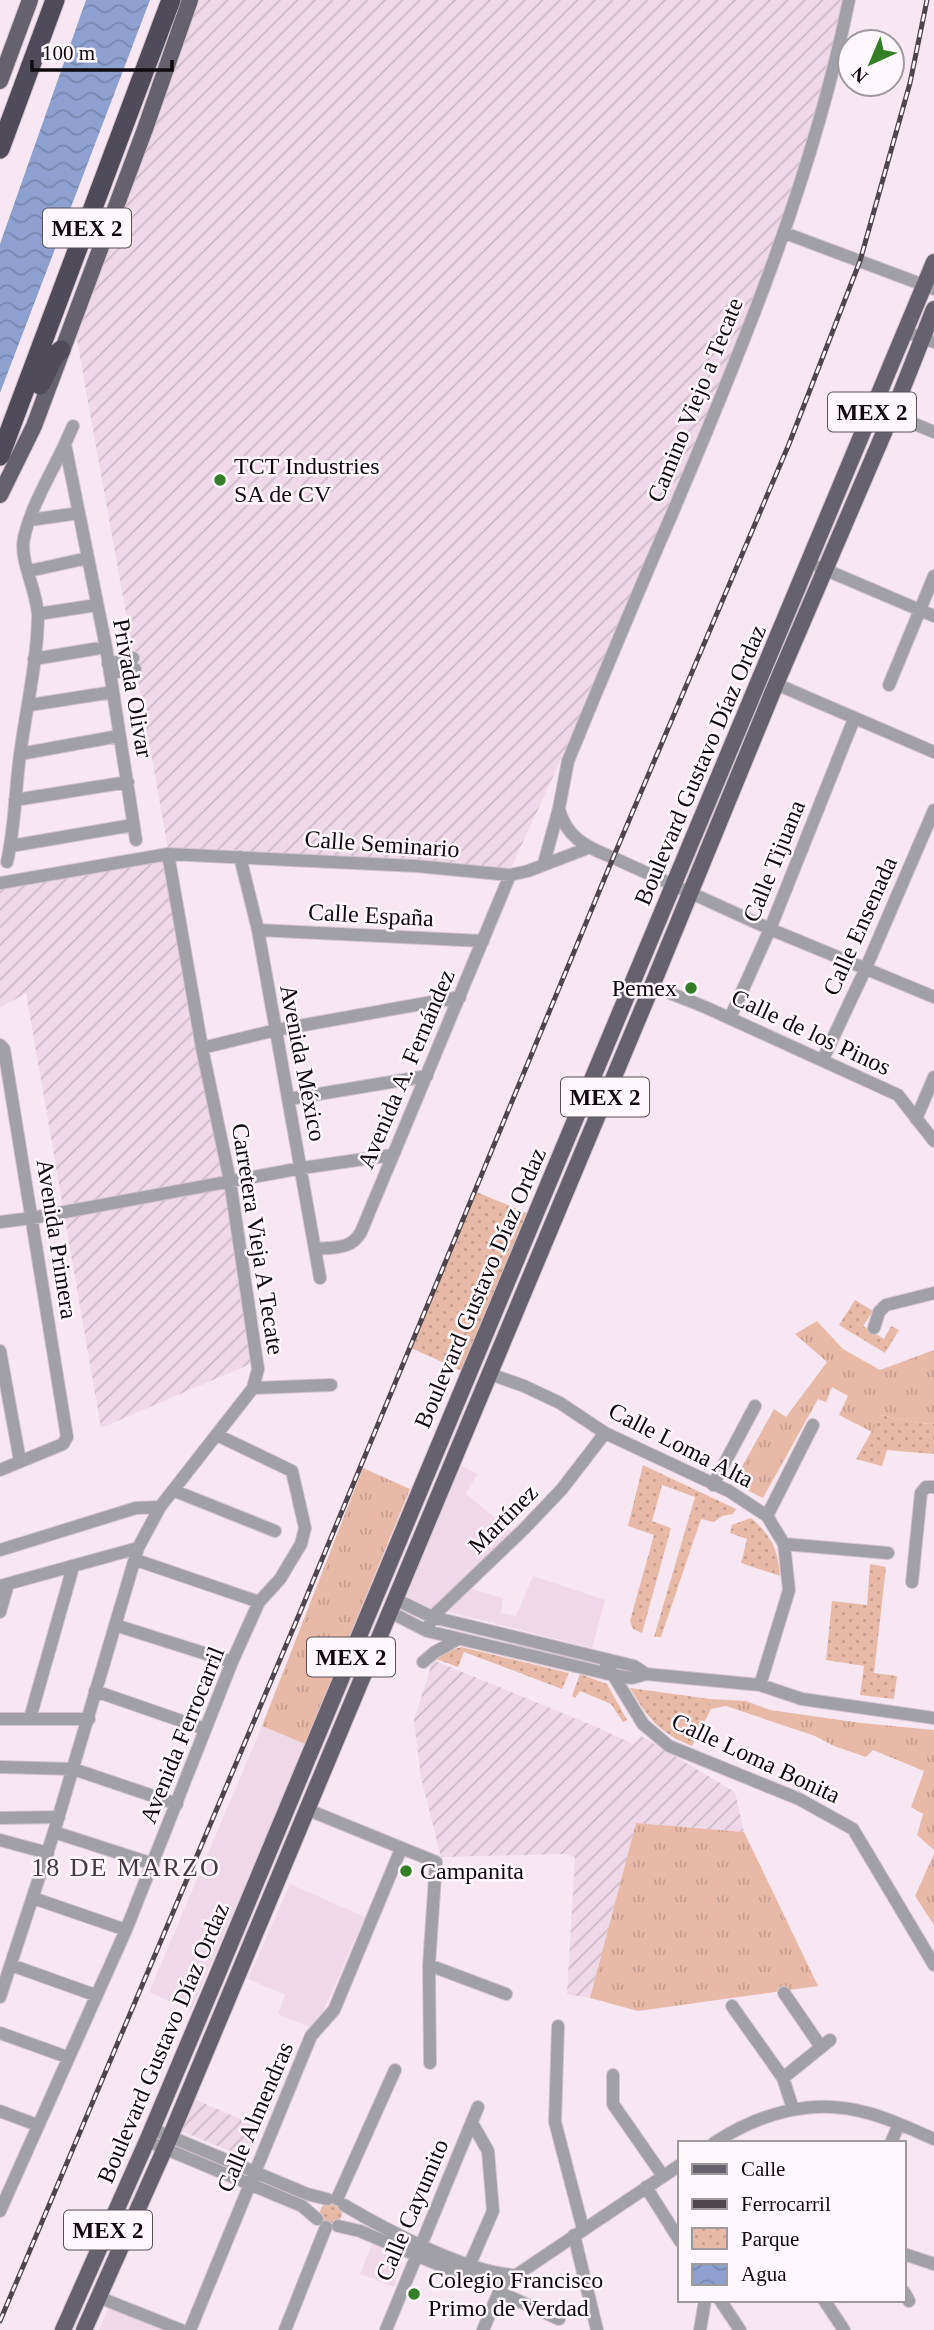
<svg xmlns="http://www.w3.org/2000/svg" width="934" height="2330" viewBox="0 0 934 2330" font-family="'Times New Roman',serif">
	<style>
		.built { fill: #efd9e9 }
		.industrial { fill: url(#industrial-furrows) }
		.grass { fill: url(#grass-tufts) }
		.park { fill: url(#park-dots) }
		.water { fill: url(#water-waves) }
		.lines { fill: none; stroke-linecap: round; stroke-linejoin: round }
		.minor-casing { stroke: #d2c4ce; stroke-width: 14 }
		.major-casing { stroke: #d2c4ce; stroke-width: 18 }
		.highway-casing { stroke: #d2c4ce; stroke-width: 21 }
		.minor { stroke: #a2a0a7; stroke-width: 12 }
		.major { stroke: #65616d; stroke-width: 16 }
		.highway { stroke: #4f4b58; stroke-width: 19 }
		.rail-casing { stroke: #4e464c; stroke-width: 5 }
		.rail { stroke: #fef8fd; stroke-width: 2.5; stroke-dasharray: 8; stroke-linecap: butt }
		.poi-dot { fill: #337e26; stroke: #fef8fd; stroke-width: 2.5 }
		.labels { text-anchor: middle; stroke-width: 5; stroke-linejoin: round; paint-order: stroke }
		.shield { fill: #fef8fd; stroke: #575156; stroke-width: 2 }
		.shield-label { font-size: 23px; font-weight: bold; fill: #0f0a0e }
		.street-label { font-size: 24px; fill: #0f0a0e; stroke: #fef8fd }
		.poi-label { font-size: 24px; fill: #0f0a0e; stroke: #fef8fd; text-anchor: start }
		.neighbourhood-label { font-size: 26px; letter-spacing: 2px; fill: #453942; stroke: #fef8fd }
	</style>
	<defs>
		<pattern id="industrial-furrows" width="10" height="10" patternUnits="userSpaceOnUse" patternTransform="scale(1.75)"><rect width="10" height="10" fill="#efd9e9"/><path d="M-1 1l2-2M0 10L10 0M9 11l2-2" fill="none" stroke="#ccb9c7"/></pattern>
		<pattern id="grass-tufts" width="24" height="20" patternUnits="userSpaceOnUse" patternTransform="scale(1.75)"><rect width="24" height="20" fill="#e9b9a8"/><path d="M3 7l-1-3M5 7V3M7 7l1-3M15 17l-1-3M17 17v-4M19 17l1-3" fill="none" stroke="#c79e8f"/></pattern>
		<pattern id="park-dots" width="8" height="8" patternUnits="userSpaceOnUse" patternTransform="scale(1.75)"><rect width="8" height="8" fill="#e9b9a8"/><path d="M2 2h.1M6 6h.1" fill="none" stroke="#c79e8f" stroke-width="1.8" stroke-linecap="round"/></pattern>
		<pattern id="water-waves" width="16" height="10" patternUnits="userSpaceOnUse" patternTransform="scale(1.75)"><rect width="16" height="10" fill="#8da0d0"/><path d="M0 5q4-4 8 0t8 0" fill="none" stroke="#7888b1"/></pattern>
	</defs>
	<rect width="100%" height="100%" fill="#f7e7f3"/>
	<!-- built -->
	<path class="built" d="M 458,1464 L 477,1474 L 466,1494 L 514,1533 L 432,1609 L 406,1597 Z
		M 533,1576 L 605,1600 L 592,1648 L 446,1611 L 472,1589 L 503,1598 L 501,1613 L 516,1616 Z
		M 262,1726 L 305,1744 L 191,2011 L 149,1992 Z
		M 290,1884 L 365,1917 L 323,2012 L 309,2027 L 278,2014 L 285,1995 L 248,1979 Z
		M 372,2244 L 403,2258 L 394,2287 L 360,2274 Z
		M 109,2307 L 161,2330 L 99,2330 Z"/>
	<!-- industrial -->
	<path class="industrial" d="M 195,0 L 845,0 L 834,64 L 781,230 L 646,575 L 511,868 L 168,855 L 230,1181 L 240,1298 L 257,1361 L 101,1428 L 26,993 L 0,1008 L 0,883 L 169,854 L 75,329 Z
		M 433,1660 L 604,1730 L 632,1744 L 641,1736 L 735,1792 L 744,1832 L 636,1823 L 590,1998 L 567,1994 L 575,1857 L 565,1854 L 441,1857 L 421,1778 L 414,1720 Z
		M 194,2099 L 261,2128 L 247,2158 L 181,2131 Z"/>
	<!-- grass -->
	<path class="grass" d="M 817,1321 L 843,1349 L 880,1370 L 934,1350 L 934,1424 L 918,1423 L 881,1415 L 872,1432 L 839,1415 L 848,1396 L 832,1387 L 826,1402 L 818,1399 L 763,1498 L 733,1483 L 774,1409 L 786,1417 L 827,1362 L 795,1334 Z
		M 363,1468 L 410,1489 L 305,1744 L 262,1726 Z
		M 710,1699 L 746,1701 L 770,1710 L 861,1723 L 934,1730 L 934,1850 L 917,1835 L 923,1814 L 911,1807 L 924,1771 L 873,1750 L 866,1757 L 834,1746 L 815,1736 L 726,1706 L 711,1709 Z
		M 636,1823 L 744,1832 L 818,1986 L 638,2011 L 590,1998 Z
		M 934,1854 L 934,1925 L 915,1896 Z"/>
	<!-- park -->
	<path class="park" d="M 474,1191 L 527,1213 L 462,1371 L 411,1348 Z
		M 855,1300 L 873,1311 L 863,1326 L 884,1339 L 891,1326 L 899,1330 L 885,1353 L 839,1325 Z
		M 881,1415 L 918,1423 L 934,1424 L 934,1454 L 887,1450 L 882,1466 L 856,1459 Z
		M 643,1465 L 736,1509 L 733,1514 L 722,1516 L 714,1522 L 701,1519 L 661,1637 L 654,1637 L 695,1497 L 662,1485 L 652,1521 L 671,1528 L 642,1633 L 633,1629 L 630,1621 L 654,1535 L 628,1526 Z
		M 751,1518 C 771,1535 778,1549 780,1576 L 741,1563 L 747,1539 L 730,1533 L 732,1525 Z
		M 870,1564 L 886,1567 L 874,1673 L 897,1676 L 894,1699 L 860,1695 L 864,1666 L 826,1660 L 832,1601 L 867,1605 Z
		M 461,1647 L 569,1673 L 562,1689 L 464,1652 L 458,1667 L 436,1659 L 448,1651 Z
		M 580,1674 L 607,1684 L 627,1720 L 623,1722 L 611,1704 L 580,1691 L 575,1698 L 572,1696 Z
		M 630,1688 L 710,1699 L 711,1709 L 692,1746 C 659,1733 648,1718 630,1688 Z
		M320 2213a11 11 0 1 1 22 0a11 11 0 1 1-22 0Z"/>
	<!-- water -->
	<path class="water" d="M 86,0 L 150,0 L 0,393 L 0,244 Z"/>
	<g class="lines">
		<defs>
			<path id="minor" d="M 785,233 L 934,289
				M 906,332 L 934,342
				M 891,414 L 934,432
				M 73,426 L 65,444 L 106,647 L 136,840
				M 30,520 L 79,513
				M 819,567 L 934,616
				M 29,571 L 88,558
				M 38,614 L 97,605
				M 34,659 L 106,647
				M 108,664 L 133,658
				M 110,673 L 135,669
				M 776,684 L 934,752
				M 889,685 L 934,576
				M 30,705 L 113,692
				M 20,754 L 119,736
				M 15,800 L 128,782
				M 559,809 C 566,836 584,846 609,856
				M 11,846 L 133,825
				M 240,857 L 258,930 L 320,1278
				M 616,859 L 770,929 L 934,997
				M 7,862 C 15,827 15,791 20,755 C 26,709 37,664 38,617 C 38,592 19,561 24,538 C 31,506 51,474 65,444
				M 544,863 L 559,808 L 568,761 C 601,681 634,601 669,521 C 741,352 812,181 849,0
				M 0,883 L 168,854 L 416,866 L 510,875 L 528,871 L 588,848
				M 258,930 L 483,941
				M 652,986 L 705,1007 L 898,1095 L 934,1141
				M 730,1018 L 770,929 L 854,719
				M 0,1045 L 4,1049 L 67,1437 L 63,1444 L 0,1470
				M 202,1048 L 276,1030 L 460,997
				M 823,1059 L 865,970 L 934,810
				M 289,1099 L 427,1076
				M 916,1119 L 934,1077
				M 0,1222 L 32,1218 L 302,1168 L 392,1155
				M 315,1249 C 334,1247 351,1250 361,1232 L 510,875
				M 874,1328 L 879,1312 L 886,1305 L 934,1293
				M 0,1351 L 20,1461
				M 490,1374 L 524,1386 L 560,1403 L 605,1433 L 729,1491 L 767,1516 L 784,1544 L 789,1590 L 760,1685
				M 253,1388 L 331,1385
				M 713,1485 L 755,1406
				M 175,1491 L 275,1531
				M 767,1516 L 813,1425
				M 784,1544 L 888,1553
				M 0,1550 L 136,1508 L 160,1507
				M 136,1560 L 259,1602
				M 912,1582 L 921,1493 L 926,1487 L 934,1487
				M 0,1586 L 138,1548
				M 395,1599 L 432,1617 L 634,1666 L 646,1674
				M 0,1612 L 8,1584
				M 390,1612 L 427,1631 L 613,1675 L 632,1678 L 646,1674 L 760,1685 L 802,1699 L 934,1718
				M 115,1625 L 232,1662
				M 427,1631 L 432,1617 L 524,1529 L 562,1489 L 605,1433
				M 604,1660 L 643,1724 L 669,1746 L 799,1799 L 853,1829 L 934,1965
				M 423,1662 L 435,1652 L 458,1639
				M 95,1691 L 205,1729
				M 30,1718 L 73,1567
				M 0,1719 L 89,1719
				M 0,1767 L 73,1769 L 177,1804
				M 306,1809 L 436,1862 L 429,1965 L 430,2063
				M 0,1818 L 59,1817
				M 54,1832 L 153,1864
				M 0,1840 L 48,1853
				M 33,1898 L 126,1930
				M 11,1965 L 95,1995
				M 429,1965 L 506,1994
				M 784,1993 L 821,2047
				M 0,1997 L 54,1832 L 138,1548 L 160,1507 L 253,1388 L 258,1369 L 230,1181 L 202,1048 L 168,854
				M 732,2006 L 783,2078 L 793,2109
				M 558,2026 L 555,2122 L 583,2229
				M 0,2033 L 67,2057
				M 613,2075 L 613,2104 L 663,2176
				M 783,2078 L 830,2040
				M 0,2111 L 37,2125
				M 152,2129 L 307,2194 L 327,2199
				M 147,2141 L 302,2206 L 317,2219
				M 714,2143 C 760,2113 814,2097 868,2113 C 891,2119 913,2130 934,2139
				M 891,2143 L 899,2124
				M 646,2187 L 680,2241
				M 337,2199 L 395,2070
				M 344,2205 C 386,2230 468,2273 515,2275
				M 0,2211 L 126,1930 L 232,1662 L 259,1602 L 280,1579 L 301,1544 L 305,1528 L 292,1471 L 217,1435
				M 338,2226 L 360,2231 L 465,2276 L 503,2284 L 680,2165
				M 574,2235 L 597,2330
				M 904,2254 L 934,2264
				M 466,2273 L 493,2211 L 488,2151 L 472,2123
				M 499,2292 L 559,2319
				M 904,2292 L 909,2301
				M 98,2297 L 181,2330
				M 720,2300 L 740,2330
				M 824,2300 L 844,2330
				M 190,2330 L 311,2036 L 334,2010 L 401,1849
				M 285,2330 L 326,2227
				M 386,2330 L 478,2107
				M 483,2330 L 502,2285
				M 700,2330 L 705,2300"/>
			<path id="major" d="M 0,81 L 30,0
				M 0,495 L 34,426 L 145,129 L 190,0
				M 63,2330 L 147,2141 L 216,1978 L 934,262
				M 84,2330 L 170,2137 L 652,986 L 776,684 L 898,400 L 934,309"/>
			<path id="highway" d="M 0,149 L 55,0
				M 40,385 L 55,355 L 61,350
				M 0,456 L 171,0"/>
		</defs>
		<!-- minor casing -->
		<use href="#minor" class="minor-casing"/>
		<!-- major casing -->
		<use href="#major" class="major-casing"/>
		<!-- highway casing -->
		<use href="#highway" class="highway-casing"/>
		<!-- minor -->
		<use href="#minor" class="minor"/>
		<!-- major -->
		<use href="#major" class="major"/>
		<!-- highway -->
		<use href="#highway" class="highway"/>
		<defs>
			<path id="rail" d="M 0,2321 L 301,1610 L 613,858 L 789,444 L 860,261 L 910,83 L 927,0"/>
		</defs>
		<!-- rail casing -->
		<use href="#rail" class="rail-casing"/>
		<!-- rail -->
		<use href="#rail" class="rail"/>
	</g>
	<!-- markers -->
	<g class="poi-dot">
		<circle cx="220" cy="480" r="7"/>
		<circle cx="691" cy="988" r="7"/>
		<circle cx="406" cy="1871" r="7"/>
		<circle cx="414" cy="2294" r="7"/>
	</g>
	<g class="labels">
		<!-- shield labels -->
		<g class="shield">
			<rect x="43" y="208.5" width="88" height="39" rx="5"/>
			<rect x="828" y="392.5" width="88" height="39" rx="5"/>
			<rect x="561" y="1077.5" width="88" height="39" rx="5"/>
			<rect x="307" y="1637.5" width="88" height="39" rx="5"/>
			<rect x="64" y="2210.5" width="88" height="39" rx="5"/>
		</g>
		<g class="shield-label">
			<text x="87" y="236">MEX 2</text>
			<text x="872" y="420">MEX 2</text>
			<text x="605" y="1105">MEX 2</text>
			<text x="351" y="1665">MEX 2</text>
			<text x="108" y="2238">MEX 2</text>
		</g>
		<!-- street labels -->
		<g class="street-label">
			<text transform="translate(695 400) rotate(-68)" y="8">Camino Viejo a Tecate</text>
			<text transform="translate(133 688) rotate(80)" y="8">Privada Olivar</text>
			<text transform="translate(700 765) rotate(-67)" y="8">Boulevard Gustavo Díaz Ordaz</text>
			<text transform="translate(382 844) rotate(4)" y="8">Calle Seminario</text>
			<text transform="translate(774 861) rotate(-68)" y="8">Calle Tijuana</text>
			<text transform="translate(371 915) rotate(3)" y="8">Calle España</text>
			<text transform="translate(860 926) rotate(-66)" y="8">Calle Ensenada</text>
			<text transform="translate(811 1032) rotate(25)" y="8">Calle de los Pinos</text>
			<text transform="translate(303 1063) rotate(79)" y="8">Avenida México</text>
			<text transform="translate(406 1069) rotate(-67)" y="8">Avenida A. Fernández</text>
			<text transform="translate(57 1239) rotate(81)" y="8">Avenida Primera</text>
			<text transform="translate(258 1239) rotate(81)" y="8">Carretera Vieja A Tecate</text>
			<text transform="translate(480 1288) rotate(-67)" y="8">Boulevard Gustavo Díaz Ordaz</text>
			<text transform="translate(681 1445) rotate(27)" y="8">Calle Loma Alta</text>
			<text transform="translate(503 1519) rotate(-45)" y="8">Martínez</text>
			<text transform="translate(182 1735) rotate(-68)" y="8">Avenida Ferrocarril</text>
			<text transform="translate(756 1758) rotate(25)" y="8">Calle Loma Bonita</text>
			<text transform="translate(163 2043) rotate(-67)" y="8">Boulevard Gustavo Díaz Ordaz</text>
			<text transform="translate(255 2117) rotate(-67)" y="8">Calle Almendras</text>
			<text transform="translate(412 2210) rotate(-67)" y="8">Calle Cayumito</text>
		</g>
		<!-- poi labels -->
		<g class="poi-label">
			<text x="234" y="474">TCT Industries<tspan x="234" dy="28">SA de CV</tspan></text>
			<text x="677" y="996" text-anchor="end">Pemex</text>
			<text x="420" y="1879">Campanita</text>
			<text x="428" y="2288">Colegio Francisco<tspan x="428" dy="28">Primo de Verdad</tspan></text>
		</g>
		<!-- neighbourhood labels -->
		<g class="neighbourhood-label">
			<text x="126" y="1876">18 DE MARZO</text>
		</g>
	</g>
	<!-- legend -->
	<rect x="678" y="2141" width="228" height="161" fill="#fef8fd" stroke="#9e999d" stroke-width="2"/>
	<rect x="692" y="2164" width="35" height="10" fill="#65616d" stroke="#9e999d" stroke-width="2"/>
	<text x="741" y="2176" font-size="21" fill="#0f0a0e">Calle</text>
	<rect x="692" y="2199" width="35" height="10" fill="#4e464c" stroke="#9e999d" stroke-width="2"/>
	<text x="741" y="2211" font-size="21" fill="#0f0a0e">Ferrocarril</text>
	<rect x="692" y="2228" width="35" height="21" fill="url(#park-dots)" stroke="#9e999d" stroke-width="2"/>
	<text x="741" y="2246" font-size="21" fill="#0f0a0e">Parque</text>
	<rect x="692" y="2264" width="35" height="21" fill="url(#water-waves)" stroke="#9e999d" stroke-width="2"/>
	<text x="741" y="2281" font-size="21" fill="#0f0a0e">Agua</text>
	<!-- north arrow -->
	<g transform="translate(871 63) rotate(224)"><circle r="33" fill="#fef8fd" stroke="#9e999d" stroke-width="2"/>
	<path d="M0-5L12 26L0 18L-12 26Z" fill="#337e26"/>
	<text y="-10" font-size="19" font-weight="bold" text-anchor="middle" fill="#0f0a0e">N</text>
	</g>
	<!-- scale -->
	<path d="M32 60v10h140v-10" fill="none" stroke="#0f0a0e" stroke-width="3.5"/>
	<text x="42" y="60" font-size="21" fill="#0f0a0e" stroke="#fef8fd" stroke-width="5" paint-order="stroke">100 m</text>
</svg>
